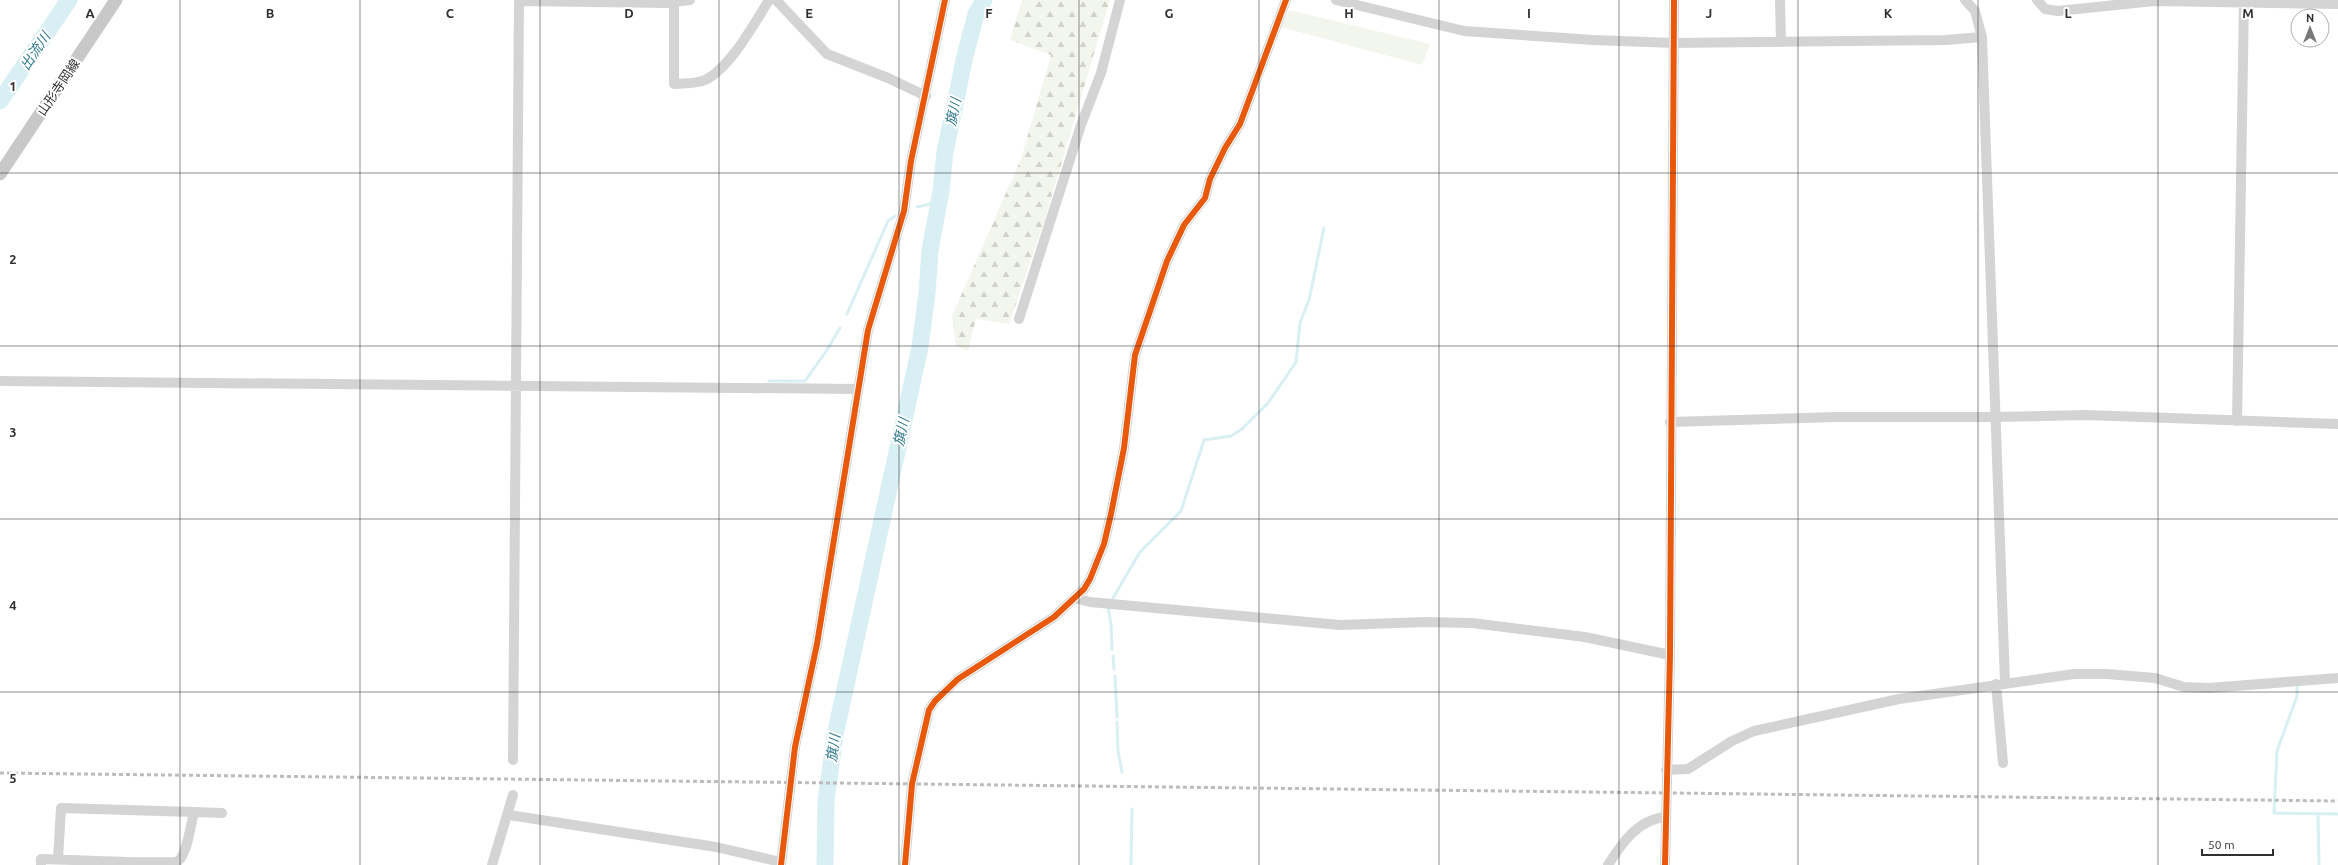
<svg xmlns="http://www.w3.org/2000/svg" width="2338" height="865" viewBox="0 0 2338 865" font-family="Ubuntu,'Noto Sans JP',sans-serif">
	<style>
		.green { fill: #f3f6ec }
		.forest { fill: url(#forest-firs) }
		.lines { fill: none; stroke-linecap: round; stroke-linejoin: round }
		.stream { stroke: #d8eff4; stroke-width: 3 }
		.river { stroke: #d8eff4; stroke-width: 17 }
		.minor { stroke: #d4d4d4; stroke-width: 10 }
		.major { stroke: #c8c8c8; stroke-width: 13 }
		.rail { stroke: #bcbcbc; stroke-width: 3; stroke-dasharray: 4 3; stroke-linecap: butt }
		.cycleway-casing { stroke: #fff; stroke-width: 8 }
		.cycleway { stroke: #e8590c; stroke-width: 6 }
		.grid { fill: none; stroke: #303030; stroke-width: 1; stroke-opacity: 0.55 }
		.labels { text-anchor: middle; stroke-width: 4; stroke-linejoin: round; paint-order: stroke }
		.street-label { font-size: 13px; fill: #303030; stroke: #fff }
		.water-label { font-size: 14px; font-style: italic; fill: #327c8d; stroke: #fff }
		.grid-label { font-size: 13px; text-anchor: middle; font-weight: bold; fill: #303030; stroke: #fff; stroke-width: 4; stroke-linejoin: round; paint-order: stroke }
	</style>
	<defs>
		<pattern id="forest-firs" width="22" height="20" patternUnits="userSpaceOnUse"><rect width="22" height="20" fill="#f3f6ec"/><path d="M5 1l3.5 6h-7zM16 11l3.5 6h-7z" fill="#d1d3cb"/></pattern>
	</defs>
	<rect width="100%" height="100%" fill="#fff"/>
	<!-- green -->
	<path class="green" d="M 1289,10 L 1430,44 L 1422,65 L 1281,27 Z"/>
	<!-- forest -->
	<path class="forest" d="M 1022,0 L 1110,0 L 1044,222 L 1009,324 L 976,319 L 968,351 L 956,346 L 952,316 L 1021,159 L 1051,55 L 1010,40 Z"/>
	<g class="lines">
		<!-- stream -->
		<path class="stream" d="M 917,207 L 939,202
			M 847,314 L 888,221 L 895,216
			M 769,381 L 805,381 L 827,350 L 840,328
			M 1113,598 L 1140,552 L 1181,511 L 1204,440 L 1231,436 L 1242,429 L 1268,403 L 1296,362 L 1300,323 L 1309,300 L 1324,228
			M 1108,607 L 1111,624 L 1112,650
			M 1113,656 L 1114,669
			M 1115,676 L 1117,717
			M 2297,685 L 2297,696 L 2277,751 L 2274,813 L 2338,814
			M 1117,722 L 1118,751 L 1122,772
			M 2318,814 L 2319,865
			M 1131,865 L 1132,809"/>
		<!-- river -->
		<path class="river" d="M 0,101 L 69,0
			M 825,865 L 826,801 L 835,735 L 920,347 L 927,293 L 930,250 L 941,191 L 945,152 L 965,56 L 976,14 L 984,0"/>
		<!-- minor -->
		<path class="minor" d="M 674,0 L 674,84 C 684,83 696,84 705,80 C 730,68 754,24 769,0
			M 776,0 L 827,54 L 888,78 L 926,96
			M 1336,0 L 1464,31 L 1593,40 L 1674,43 L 1946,40 L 1982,37
			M 1780,0 L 1781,42
			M 1965,0 L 1975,11 L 1982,37 L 2005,683
			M 2037,0 L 2045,9 L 2058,11 L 2154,1 L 2338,4
			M 519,1 L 666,3 L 690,0
			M 1019,319 L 1081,125 L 1101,73 L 1120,0
			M 0,381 L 857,389
			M 2237,421 L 2244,0
			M 1670,422 L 1837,417 L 1994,417 L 2086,415 L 2338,424
			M 1075,598 L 1090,602 L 1340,625 L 1425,622 L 1472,623 L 1585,637 L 1670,655
			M 1996,684 L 2003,763
			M 513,760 L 519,0
			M 1666,770 L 1688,769 L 1732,741 L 1754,731 L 1899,699 L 2074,674 L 2107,674 L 2155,678 L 2184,687 L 2209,688 L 2338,678
			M 194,812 L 222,813
			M 509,815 L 716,847 L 781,862
			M 41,865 L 41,859 C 61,859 169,865 178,861 C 187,855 191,823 194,812 L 61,808 L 58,859
			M 492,865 L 513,795
			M 781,865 L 795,747 L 817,644 L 868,330 L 904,211 L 911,161 L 945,0
			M 905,865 L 912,784 L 929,710 L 935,701 L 958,679 L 1054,617 L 1084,589 L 1090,579 L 1104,544 L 1111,514 L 1124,448 L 1135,355 L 1167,261 L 1184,225 L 1205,198 L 1210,179 L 1225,148 L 1240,124 L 1286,0
			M 1608,865 C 1622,843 1638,819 1666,817
			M 1665,865 L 1670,655 L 1674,0"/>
		<!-- major -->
		<path class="major" d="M 0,174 L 116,0"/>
		<!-- rail -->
		<path class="rail" d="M 0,773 L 2338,801"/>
		<defs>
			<path id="cycleway" d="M 781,865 L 795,747 L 817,644 L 868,330 L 904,211 L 911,161 L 945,0
				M 905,865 L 912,784 L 929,710 L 935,701 L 958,679 L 1054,617 L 1084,589 L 1090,579 L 1104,544 L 1111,514 L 1124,448 L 1135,355 L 1167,261 L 1184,225 L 1205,198 L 1210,179 L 1225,148 L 1240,124 L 1286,0
				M 1665,865 L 1670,655 L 1674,0"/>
		</defs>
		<!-- cycleway casing -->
		<use href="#cycleway" class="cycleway-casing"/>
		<!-- cycleway -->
		<use href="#cycleway" class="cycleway"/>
	</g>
	<!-- grid -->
	<path class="grid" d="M 180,0 L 180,865M 360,0 L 360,865M 540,0 L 540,865M 719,0 L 719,865M 899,0 L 899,865M 1079,0 L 1079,865M 1259,0 L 1259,865M 1439,0 L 1439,865M 1619,0 L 1619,865M 1798,0 L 1798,865M 1978,0 L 1978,865M 2158,0 L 2158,865M 0,173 L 2338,173M 0,346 L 2338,346M 0,519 L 2338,519M 0,692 L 2338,692"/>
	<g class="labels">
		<!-- street labels -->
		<g class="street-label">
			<text transform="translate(58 87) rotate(-56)" y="5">山形寺岡線</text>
		</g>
		<!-- water labels -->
		<g class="water-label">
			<text transform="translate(35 51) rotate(-56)" y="5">出流川</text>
			<text transform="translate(953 112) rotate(-78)" y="5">旗川</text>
			<text transform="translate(901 432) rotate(-78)" y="5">旗川</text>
			<text transform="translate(833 748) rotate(-82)" y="5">旗川</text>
		</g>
	</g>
	<g class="grid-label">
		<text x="90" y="18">A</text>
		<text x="270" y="18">B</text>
		<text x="450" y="18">C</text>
		<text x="629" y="18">D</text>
		<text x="809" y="18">E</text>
		<text x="989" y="18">F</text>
		<text x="1169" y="18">G</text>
		<text x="1349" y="18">H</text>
		<text x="1529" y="18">I</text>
		<text x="1709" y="18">J</text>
		<text x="1888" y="18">K</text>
		<text x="2068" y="18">L</text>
		<text x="2248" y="18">M</text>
		<text x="13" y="91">1</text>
		<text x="13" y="264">2</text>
		<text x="13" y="437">3</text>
		<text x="13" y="610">4</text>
		<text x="13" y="783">5</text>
	</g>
	<!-- north arrow -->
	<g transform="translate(2310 28)"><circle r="19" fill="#ffffff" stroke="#acacac"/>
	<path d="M0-3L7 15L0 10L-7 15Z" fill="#787878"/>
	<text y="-6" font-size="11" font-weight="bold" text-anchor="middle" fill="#303030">N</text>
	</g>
	<!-- scale -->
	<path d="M2202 849v6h71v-6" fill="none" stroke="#303030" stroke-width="2"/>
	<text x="2208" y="849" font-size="12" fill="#303030" stroke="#ffffff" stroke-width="3" paint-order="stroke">50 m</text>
</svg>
